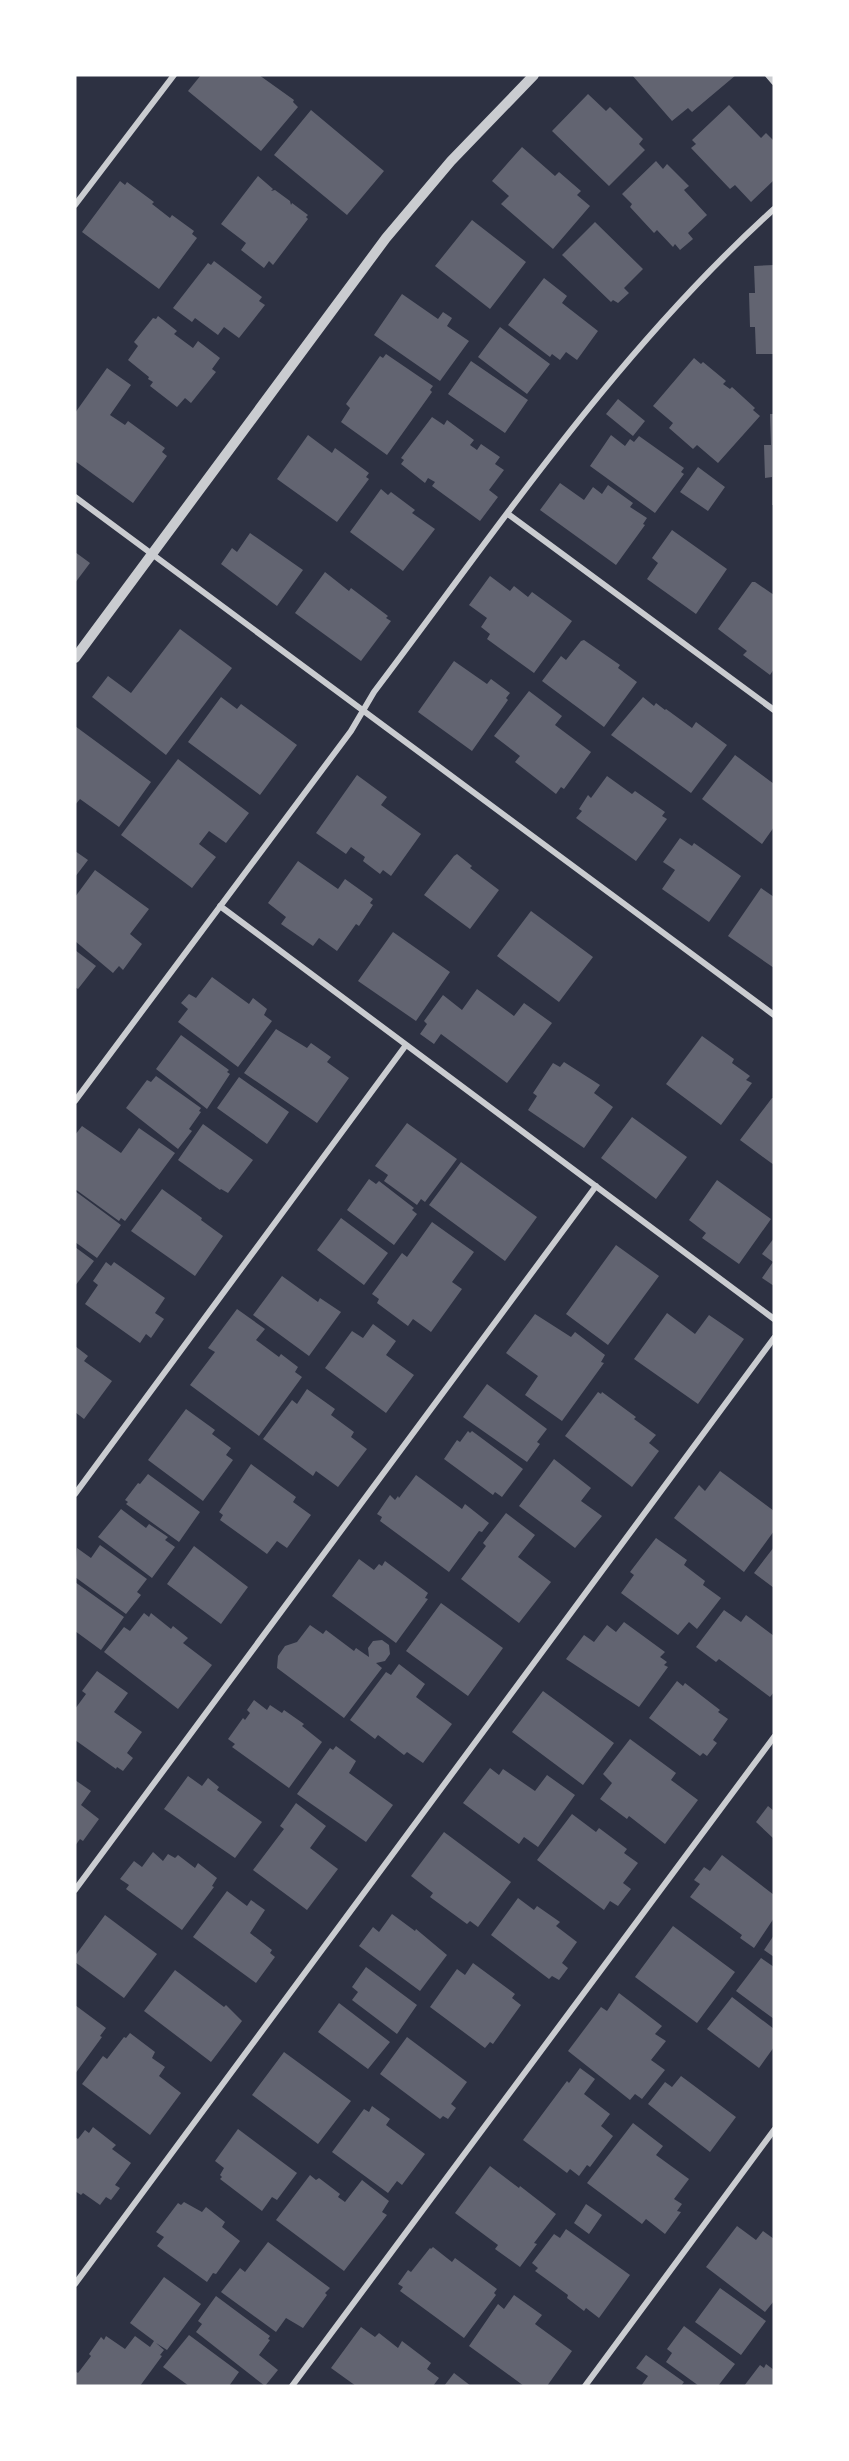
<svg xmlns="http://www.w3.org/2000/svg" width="849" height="2461" viewBox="0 0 849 2461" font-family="'DM Sans',sans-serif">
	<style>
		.building { fill: #626471 }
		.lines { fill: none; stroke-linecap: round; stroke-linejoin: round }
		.minor { stroke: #caccd0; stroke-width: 6 }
		.tertiary { stroke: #caccd0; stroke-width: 10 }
	</style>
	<rect width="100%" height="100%" fill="#2d3142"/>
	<!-- building -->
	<path class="building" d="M 201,75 L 259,75 L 294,100 L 293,102 L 298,107 L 261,151 L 188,91 Z
		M 632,75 L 736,75 L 692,112 L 688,108 L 672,121 Z
		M 588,94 L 606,111 L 610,107 L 643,139 L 639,144 L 645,150 L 609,186 L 552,131 Z
		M 729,105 L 761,138 L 766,133 L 774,141 L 774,180 L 751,202 L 735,185 L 730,189 L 691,148 L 696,144 L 692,140 Z
		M 311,110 L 384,171 L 347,215 L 274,155 Z
		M 522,147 L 555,176 L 559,172 L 581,191 L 577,195 L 590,206 L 553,249 L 501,204 L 509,196 L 492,181 Z
		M 656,161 L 663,169 L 667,164 L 689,186 L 684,190 L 707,215 L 688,233 L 693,239 L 680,250 L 675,244 L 673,247 L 657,230 L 654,233 L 630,207 L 632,204 L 622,194 Z
		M 258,176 L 273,189 L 271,191 L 275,190 L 290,201 L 291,205 L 292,203 L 308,215 L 306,217 L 308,219 L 273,265 L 269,261 L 264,268 L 241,250 L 246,243 L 221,224 Z
		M 120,181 L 125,185 L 127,182 L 154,202 L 152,204 L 170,218 L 172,215 L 194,231 L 192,234 L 197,238 L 159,289 L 82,232 Z
		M 472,220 L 526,262 L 490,309 L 435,266 Z
		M 595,222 L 643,269 L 624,288 L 629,293 L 618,303 L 613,300 L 611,302 L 562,255 Z
		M 214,261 L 262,297 L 259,301 L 265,305 L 239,338 L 224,327 L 218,335 L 195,318 L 192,322 L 173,308 L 208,263 L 211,265 Z
		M 774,265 L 774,354 L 756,354 L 755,327 L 750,327 L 749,293 L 755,293 L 754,266 Z
		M 544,278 L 567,296 L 562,303 L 598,331 L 577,360 L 566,352 L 560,360 L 552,354 L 550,357 L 508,325 Z
		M 402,294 L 438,319 L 443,312 L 452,318 L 447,326 L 469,341 L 440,381 L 374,335 Z
		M 158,316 L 177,331 L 174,334 L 193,348 L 198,341 L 220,358 L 212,369 L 216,372 L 191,403 L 185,398 L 177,407 L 150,386 L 153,382 L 148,379 L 149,377 L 128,360 L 138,346 L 134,342 L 153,318 L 156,319 Z
		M 500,327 L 550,364 L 527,394 L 478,357 Z
		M 386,354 L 433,386 L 430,390 L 432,392 L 387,455 L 341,422 L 350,408 L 346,404 L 380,356 L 383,358 Z
		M 694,358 L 701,364 L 703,362 L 726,381 L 723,384 L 730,389 L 732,387 L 755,408 L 753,410 L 760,416 L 718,463 L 697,445 L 693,449 L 669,428 L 673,423 L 653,406 Z
		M 471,361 L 528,400 L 505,433 L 448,394 Z
		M 107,368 L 131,385 L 110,415 L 125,425 L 128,421 L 165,448 L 162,452 L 167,456 L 133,503 L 75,461 L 75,413 Z
		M 618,399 L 645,421 L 633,436 L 606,414 Z
		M 770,414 L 774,414 L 774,505 L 772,505 L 772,477 L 765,478 L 764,445 L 771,445 Z
		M 432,417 L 444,425 L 447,420 L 474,440 L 470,445 L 477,450 L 481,444 L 500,457 L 495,464 L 504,470 L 489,490 L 498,497 L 480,521 L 432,486 L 435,482 L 428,478 L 425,483 L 401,464 L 404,460 L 401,458 Z
		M 308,435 L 332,453 L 335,448 L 369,473 L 366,477 L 369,479 L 337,522 L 277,479 Z
		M 611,435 L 625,446 L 630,439 L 634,442 L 639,436 L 684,468 L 681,472 L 684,474 L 655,513 L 590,466 Z
		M 698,467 L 725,487 L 708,511 L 680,492 Z
		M 560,483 L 584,500 L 593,487 L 602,494 L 608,485 L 633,503 L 630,507 L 647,518 L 643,524 L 645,525 L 616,565 L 540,510 Z
		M 381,489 L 388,495 L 391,492 L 415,510 L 412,513 L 435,529 L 403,571 L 350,532 Z
		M 672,530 L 727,569 L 696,614 L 647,579 L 658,563 L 652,558 Z
		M 250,533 L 303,570 L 277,606 L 221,564 L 232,548 L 237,552 Z
		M 75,552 L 90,563 L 75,583 Z
		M 325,572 L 349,591 L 351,588 L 388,616 L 386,618 L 391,621 L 361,661 L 295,613 Z
		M 490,576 L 510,591 L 514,586 L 528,597 L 532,592 L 572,621 L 534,673 L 487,639 L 490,634 L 481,627 L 487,618 L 469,605 Z
		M 752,582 L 755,582 L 774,595 L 774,669 L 770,675 L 743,655 L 747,651 L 718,629 Z
		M 180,629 L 232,668 L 166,755 L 92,697 L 108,676 L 131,693 Z
		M 584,640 L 620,665 L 618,668 L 637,682 L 604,727 L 542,681 L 561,656 L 566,660 L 581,641 Z
		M 454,661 L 487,684 L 491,679 L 510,693 L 506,698 L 508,700 L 472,751 L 418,712 Z
		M 529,691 L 562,716 L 555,725 L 591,752 L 564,789 L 561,787 L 556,794 L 515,762 L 520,756 L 494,736 Z
		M 221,697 L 237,709 L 241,704 L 297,745 L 260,795 L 188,742 Z
		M 643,697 L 654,706 L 656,703 L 665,710 L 666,709 L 692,728 L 696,722 L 727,745 L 691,793 L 611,735 Z
		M 75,726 L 151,782 L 119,827 L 80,799 L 75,805 Z
		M 735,755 L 774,784 L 774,827 L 762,844 L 702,799 Z
		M 178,759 L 249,813 L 226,843 L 209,831 L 199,844 L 216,857 L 192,888 L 121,835 Z
		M 357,775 L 387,797 L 381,805 L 421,834 L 391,876 L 383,870 L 380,874 L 363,861 L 365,857 L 351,847 L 346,854 L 316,833 Z
		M 607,776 L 632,794 L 635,791 L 665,812 L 662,816 L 667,819 L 636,861 L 576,818 L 582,811 L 579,809 L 588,795 L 591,798 Z
		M 680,838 L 692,846 L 694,843 L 741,876 L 709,922 L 662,889 L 675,870 L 663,862 Z
		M 75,851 L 88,860 L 75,877 Z
		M 457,854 L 472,866 L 470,868 L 499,890 L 470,929 L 424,895 L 454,856 Z
		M 298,861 L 338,889 L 345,879 L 373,899 L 370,903 L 373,905 L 359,926 L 356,924 L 337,951 L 319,938 L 313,946 L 281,924 L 286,917 L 268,903 Z
		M 95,870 L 149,909 L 130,934 L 142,944 L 123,970 L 119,966 L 113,973 L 75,941 L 75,897 Z
		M 761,888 L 774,897 L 774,968 L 728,936 Z
		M 531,911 L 593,957 L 559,1002 L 497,956 Z
		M 393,932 L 450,972 L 416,1021 L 358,981 Z
		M 75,950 L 96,966 L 78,989 L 75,987 Z
		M 212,977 L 249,1004 L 253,998 L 267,1009 L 264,1015 L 272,1021 L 238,1067 L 178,1022 L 188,1009 L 181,1003 L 189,994 L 196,998 Z
		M 477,989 L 514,1016 L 524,1003 L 552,1023 L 507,1083 L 441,1034 L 434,1044 L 420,1034 L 427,1024 L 424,1021 L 443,995 L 462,1010 Z
		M 276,1029 L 307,1048 L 311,1043 L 331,1057 L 327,1062 L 349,1078 L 317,1123 L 244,1073 Z
		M 181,1035 L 229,1070 L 227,1072 L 230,1074 L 207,1109 L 156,1069 Z
		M 702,1036 L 734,1059 L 732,1063 L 750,1076 L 746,1080 L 752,1083 L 721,1125 L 666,1084 Z
		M 564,1062 L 600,1085 L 594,1093 L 613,1107 L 584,1148 L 528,1110 L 537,1096 L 533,1093 L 553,1063 L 560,1067 Z
		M 156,1076 L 201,1108 L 199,1111 L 201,1112 L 189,1129 L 192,1131 L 178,1149 L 126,1108 L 147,1080 L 151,1082 Z
		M 239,1077 L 289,1112 L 267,1144 L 217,1108 Z
		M 772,1098 L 774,1098 L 774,1165 L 740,1140 Z
		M 632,1117 L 687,1157 L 656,1199 L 601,1158 Z
		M 407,1123 L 457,1159 L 425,1202 L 421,1199 L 417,1205 L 384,1181 L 388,1175 L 375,1166 Z
		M 203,1124 L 253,1160 L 228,1193 L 221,1189 L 220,1190 L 178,1160 Z
		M 82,1126 L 121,1153 L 139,1128 L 175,1153 L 125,1221 L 121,1218 L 119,1221 L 75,1189 L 75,1135 Z
		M 461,1162 L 537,1217 L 505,1261 L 429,1205 Z
		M 369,1179 L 376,1184 L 379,1181 L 414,1208 L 412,1210 L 417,1214 L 394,1245 L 347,1210 Z
		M 717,1180 L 771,1219 L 739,1264 L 702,1238 L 706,1233 L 689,1220 Z
		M 162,1189 L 202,1218 L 201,1220 L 223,1236 L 195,1276 L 131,1231 Z
		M 75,1191 L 121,1225 L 97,1258 L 75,1242 Z
		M 341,1218 L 388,1253 L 364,1285 L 317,1250 Z
		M 432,1222 L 474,1252 L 452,1282 L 462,1289 L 431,1332 L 413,1319 L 408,1326 L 377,1303 L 379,1299 L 372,1294 L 402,1253 L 407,1257 Z
		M 774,1238 L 774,1286 L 762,1278 L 773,1262 L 762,1254 Z
		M 616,1245 L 659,1276 L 608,1345 L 566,1314 Z
		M 75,1247 L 94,1261 L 75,1286 Z
		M 106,1262 L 111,1266 L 114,1262 L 165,1298 L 155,1313 L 164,1319 L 151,1338 L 146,1334 L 140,1343 L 85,1304 L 98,1285 L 93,1281 Z
		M 282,1276 L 318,1302 L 320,1298 L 341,1312 L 309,1356 L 253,1315 Z
		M 237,1309 L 265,1329 L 256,1340 L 279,1357 L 281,1354 L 298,1367 L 295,1372 L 302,1377 L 259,1436 L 190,1385 L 215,1352 L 208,1348 Z
		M 667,1313 L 695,1334 L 709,1315 L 744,1339 L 698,1404 L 634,1359 Z
		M 535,1314 L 571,1337 L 575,1332 L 605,1355 L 601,1362 L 604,1363 L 562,1421 L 525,1395 L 538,1376 L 506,1353 Z
		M 373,1324 L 396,1341 L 386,1355 L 414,1375 L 386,1413 L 325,1368 L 352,1331 L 363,1338 Z
		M 75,1346 L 88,1356 L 84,1361 L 112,1381 L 84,1419 L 75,1412 Z
		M 487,1384 L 547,1429 L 537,1442 L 540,1444 L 527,1462 L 463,1417 Z
		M 307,1389 L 335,1409 L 331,1415 L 354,1432 L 351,1437 L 367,1449 L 338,1487 L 316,1471 L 313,1476 L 263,1439 L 292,1400 L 297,1404 Z
		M 598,1392 L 601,1394 L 602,1392 L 636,1417 L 634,1419 L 656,1435 L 649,1443 L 659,1451 L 632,1487 L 565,1436 Z
		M 186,1409 L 215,1430 L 212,1434 L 231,1448 L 226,1455 L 233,1460 L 203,1501 L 148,1460 Z
		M 468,1431 L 470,1433 L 472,1431 L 523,1469 L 502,1497 L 495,1492 L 493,1495 L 444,1459 L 457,1440 L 460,1442 Z
		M 554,1459 L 591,1488 L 581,1501 L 602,1516 L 575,1548 L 519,1506 Z
		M 251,1464 L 296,1497 L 293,1502 L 311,1515 L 287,1548 L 277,1541 L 267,1554 L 220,1520 L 223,1515 L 219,1512 Z
		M 720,1471 L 774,1511 L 774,1531 L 744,1572 L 674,1518 L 699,1485 L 705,1491 Z
		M 148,1474 L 200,1512 L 179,1542 L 126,1504 L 128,1502 L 125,1500 L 138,1483 L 140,1484 Z
		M 416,1475 L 462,1509 L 465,1504 L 489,1523 L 482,1532 L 479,1531 L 449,1572 L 380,1521 L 382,1517 L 377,1514 L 390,1495 L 395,1500 L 398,1496 L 399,1498 Z
		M 121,1509 L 146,1528 L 149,1524 L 168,1537 L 165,1540 L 175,1547 L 152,1578 L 98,1537 Z
		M 506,1513 L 535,1535 L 518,1557 L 551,1582 L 519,1623 L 461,1579 L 486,1546 L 483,1543 Z
		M 656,1538 L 687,1560 L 684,1565 L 705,1581 L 703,1585 L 721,1598 L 697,1629 L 689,1622 L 678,1635 L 621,1593 L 634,1575 L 630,1572 Z
		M 100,1545 L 147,1579 L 137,1592 L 141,1595 L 126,1614 L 75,1577 L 77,1548 L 91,1558 Z
		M 194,1546 L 248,1587 L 221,1624 L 167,1584 Z
		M 774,1547 L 774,1588 L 754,1573 Z
		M 359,1559 L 374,1570 L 379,1564 L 382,1566 L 385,1561 L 428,1593 L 425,1598 L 428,1599 L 396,1643 L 332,1596 Z
		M 75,1582 L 124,1617 L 101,1650 L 75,1631 Z
		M 441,1603 L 503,1648 L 468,1696 L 406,1651 Z
		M 724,1610 L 741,1622 L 746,1615 L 774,1636 L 774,1692 L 770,1697 L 719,1659 L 716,1662 L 696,1647 Z
		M 144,1613 L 149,1617 L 151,1613 L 171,1629 L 173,1626 L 188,1638 L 183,1643 L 212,1665 L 178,1709 L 104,1652 L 124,1627 L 130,1631 Z
		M 624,1622 L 665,1652 L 660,1657 L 667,1662 L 664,1665 L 668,1667 L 639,1707 L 566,1659 L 584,1635 L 594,1642 L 607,1625 L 616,1632 Z
		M 310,1625 L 323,1634 L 326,1630 L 354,1651 L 356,1648 L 369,1657 L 368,1648 L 373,1641 L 382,1640 L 389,1645 L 390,1654 L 385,1661 L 376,1663 L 382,1668 L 344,1718 L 277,1668 L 278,1656 L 285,1646 L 297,1642 Z
		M 399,1664 L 425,1684 L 416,1697 L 452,1724 L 423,1763 L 407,1752 L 404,1755 L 378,1735 L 375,1739 L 350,1720 L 386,1672 L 391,1675 Z
		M 97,1671 L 128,1693 L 114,1712 L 142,1732 L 127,1753 L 133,1758 L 123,1771 L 117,1767 L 116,1769 L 75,1740 L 75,1709 L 86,1694 L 82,1691 Z
		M 677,1681 L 683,1686 L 685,1683 L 720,1710 L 718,1712 L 728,1719 L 713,1740 L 717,1743 L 707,1756 L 703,1753 L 700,1756 L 649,1718 Z
		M 543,1691 L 614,1743 L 583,1785 L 512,1732 Z
		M 254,1700 L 267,1710 L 270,1705 L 282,1713 L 284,1710 L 304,1724 L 302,1726 L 322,1742 L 289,1788 L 232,1747 L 235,1744 L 228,1739 L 243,1718 L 245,1720 L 250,1713 L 247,1710 Z
		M 630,1739 L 676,1773 L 671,1780 L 698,1800 L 665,1844 L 629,1816 L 627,1819 L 600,1799 L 612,1783 L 603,1774 Z
		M 336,1746 L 356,1761 L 349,1773 L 393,1805 L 366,1842 L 297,1794 L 330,1748 L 333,1750 Z
		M 490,1768 L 499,1775 L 503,1769 L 535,1791 L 547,1775 L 575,1795 L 538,1847 L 524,1837 L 519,1844 L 463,1803 Z
		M 188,1776 L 202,1786 L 208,1778 L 219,1787 L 217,1790 L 262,1822 L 235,1858 L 164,1809 Z
		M 75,1780 L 91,1791 L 81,1805 L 99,1819 L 83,1841 L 80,1839 L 75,1846 Z
		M 296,1803 L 326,1826 L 310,1848 L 338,1869 L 307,1910 L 253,1870 L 284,1829 L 280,1826 Z
		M 768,1806 L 774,1811 L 774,1839 L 756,1822 Z
		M 572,1814 L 596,1832 L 599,1828 L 627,1849 L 624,1853 L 638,1863 L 623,1883 L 631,1889 L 618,1906 L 610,1901 L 604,1910 L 537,1860 Z
		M 444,1832 L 511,1882 L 478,1927 L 470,1921 L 467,1924 L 430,1897 L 433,1893 L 411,1876 Z
		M 153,1852 L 163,1861 L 168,1854 L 175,1858 L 178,1855 L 195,1868 L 198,1863 L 217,1878 L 212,1886 L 214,1887 L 182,1930 L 126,1889 L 129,1885 L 120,1879 L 134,1861 L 142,1867 Z
		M 722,1855 L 774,1895 L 774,1918 L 754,1948 L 740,1938 L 742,1935 L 690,1897 L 700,1884 L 694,1880 L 704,1867 L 710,1871 Z
		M 227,1891 L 247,1906 L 251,1900 L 265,1910 L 250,1933 L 272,1950 L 270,1953 L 275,1957 L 256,1983 L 193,1937 Z
		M 518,1898 L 534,1910 L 537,1906 L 560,1922 L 556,1926 L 577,1942 L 562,1963 L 568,1968 L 559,1980 L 552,1976 L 549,1979 L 491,1935 Z
		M 392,1914 L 415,1931 L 416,1929 L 447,1955 L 420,1991 L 359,1946 L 373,1927 L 379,1932 Z
		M 105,1915 L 157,1954 L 124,1998 L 75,1962 L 75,1956 Z
		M 673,1926 L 735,1972 L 697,2023 L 635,1977 Z
		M 774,1935 L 774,1957 L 764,1950 Z
		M 761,1958 L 774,1967 L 774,2019 L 736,1991 Z
		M 473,1963 L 515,1994 L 512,1998 L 521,2005 L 493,2044 L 490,2042 L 485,2048 L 430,2007 L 457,1969 L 465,1975 Z
		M 366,1967 L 417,2005 L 397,2034 L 352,2000 L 358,1992 L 352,1987 Z
		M 175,1970 L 224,2007 L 226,2005 L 242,2021 L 211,2062 L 144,2011 Z
		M 619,1993 L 662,2026 L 655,2034 L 666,2041 L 651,2060 L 665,2070 L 642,2099 L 635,2094 L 630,2100 L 568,2051 L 601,2007 L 607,2011 Z
		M 732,1997 L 774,2029 L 774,2047 L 759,2068 L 707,2029 Z
		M 339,2003 L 390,2042 L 368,2069 L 318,2032 Z
		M 75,2005 L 106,2028 L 100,2036 L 102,2037 L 75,2074 Z
		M 130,2033 L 155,2052 L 152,2058 L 165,2067 L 159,2076 L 181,2093 L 150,2135 L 82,2084 L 103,2056 L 107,2059 L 124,2037 L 126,2038 Z
		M 407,2037 L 467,2082 L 451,2104 L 456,2108 L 448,2119 L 443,2116 L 440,2119 L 380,2074 Z
		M 284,2052 L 351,2101 L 318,2144 L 252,2095 Z
		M 580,2068 L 595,2079 L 584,2094 L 610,2114 L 601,2126 L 613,2136 L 590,2167 L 587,2165 L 579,2176 L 570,2169 L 567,2173 L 523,2140 L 567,2081 L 569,2083 Z
		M 681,2076 L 736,2117 L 710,2152 L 648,2104 L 665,2082 L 672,2087 Z
		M 372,2106 L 390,2119 L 386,2125 L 425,2154 L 402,2185 L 397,2181 L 388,2193 L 332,2152 L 364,2109 L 369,2112 Z
		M 633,2123 L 663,2146 L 656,2155 L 689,2179 L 674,2199 L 682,2204 L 677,2211 L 681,2212 L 665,2234 L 646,2219 L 642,2224 L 587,2183 Z
		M 93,2127 L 116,2145 L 112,2149 L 131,2163 L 115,2185 L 120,2188 L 111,2200 L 106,2197 L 100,2205 L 83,2193 L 81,2195 L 75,2191 L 75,2137 L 78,2139 L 85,2130 L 89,2133 Z
		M 238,2129 L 297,2173 L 277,2200 L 272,2197 L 262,2211 L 220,2179 L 222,2177 L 220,2175 L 224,2168 L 215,2161 Z
		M 490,2166 L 519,2188 L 520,2186 L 556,2214 L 534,2243 L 537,2244 L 520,2267 L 495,2249 L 498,2245 L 455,2213 Z
		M 310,2175 L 316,2180 L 319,2178 L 340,2194 L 338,2197 L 345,2202 L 362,2180 L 389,2201 L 382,2212 L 387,2215 L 344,2271 L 276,2220 Z
		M 184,2202 L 202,2212 L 206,2207 L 225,2222 L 222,2227 L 240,2241 L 216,2274 L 213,2273 L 207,2282 L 157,2246 L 164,2237 L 156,2232 L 178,2203 L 181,2205 Z
		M 586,2204 L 602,2215 L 589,2234 L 574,2223 Z
		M 737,2226 L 756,2240 L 763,2231 L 774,2239 L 774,2301 L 765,2312 L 706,2267 Z
		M 566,2229 L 630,2275 L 599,2318 L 586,2308 L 584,2311 L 567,2298 L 568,2295 L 535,2271 L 538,2268 L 532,2263 L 554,2234 L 560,2238 Z
		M 268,2242 L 330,2288 L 325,2293 L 327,2295 L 303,2328 L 286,2318 L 276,2332 L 221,2292 L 240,2268 L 245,2272 Z
		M 433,2247 L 452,2262 L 455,2258 L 497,2289 L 494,2293 L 496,2295 L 464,2338 L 400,2291 L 403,2287 L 398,2284 L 408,2270 L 411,2272 L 430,2248 L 431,2249 Z
		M 164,2277 L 201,2304 L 167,2350 L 156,2343 L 164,2350 L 160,2355 L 162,2356 L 140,2386 L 75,2386 L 75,2371 L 78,2373 L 91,2356 L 89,2354 L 101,2337 L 104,2340 L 106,2336 L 125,2349 L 135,2336 L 150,2347 L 154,2341 L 130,2323 Z
		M 720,2288 L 766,2321 L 741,2355 L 695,2322 Z
		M 514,2295 L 542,2315 L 535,2324 L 572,2351 L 547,2386 L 524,2386 L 469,2346 L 498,2304 L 504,2309 Z
		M 216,2296 L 270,2336 L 268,2339 L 270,2340 L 259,2355 L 278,2370 L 265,2386 L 196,2332 L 202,2324 L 198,2321 Z
		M 684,2326 L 735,2364 L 718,2386 L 699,2386 L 666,2362 L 672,2353 L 667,2349 Z
		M 361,2327 L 375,2337 L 379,2333 L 398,2348 L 402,2341 L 431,2363 L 427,2369 L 439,2378 L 433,2386 L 356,2386 L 331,2368 Z
		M 189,2335 L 239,2372 L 229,2386 L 189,2386 L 163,2367 Z
		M 646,2355 L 684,2382 L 681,2386 L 641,2386 L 648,2376 L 636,2368 Z
		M 766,2364 L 774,2370 L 774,2386 L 744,2386 L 760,2365 L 764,2368 Z
		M 454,2373 L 471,2386 L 444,2386 Z"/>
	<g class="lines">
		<!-- minor -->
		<path class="minor" d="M 768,75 L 774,82
			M 75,205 L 174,75
			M 75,497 L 774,1015
			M 508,514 L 774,710
			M 220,906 L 774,1319
			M 75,1101 L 351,731 L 374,692 C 501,524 617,351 774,209
			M 75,1494 L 406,1045
			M 75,1890 L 596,1186
			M 75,2284 L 774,1338
			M 292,2386 L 774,1737
			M 585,2386 L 774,2130"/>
		<!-- tertiary -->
		<path class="tertiary" d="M 75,658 L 386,238 L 451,161 L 534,75"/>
	</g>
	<!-- border -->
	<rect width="849" height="2461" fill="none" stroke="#ffffff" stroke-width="153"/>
</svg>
